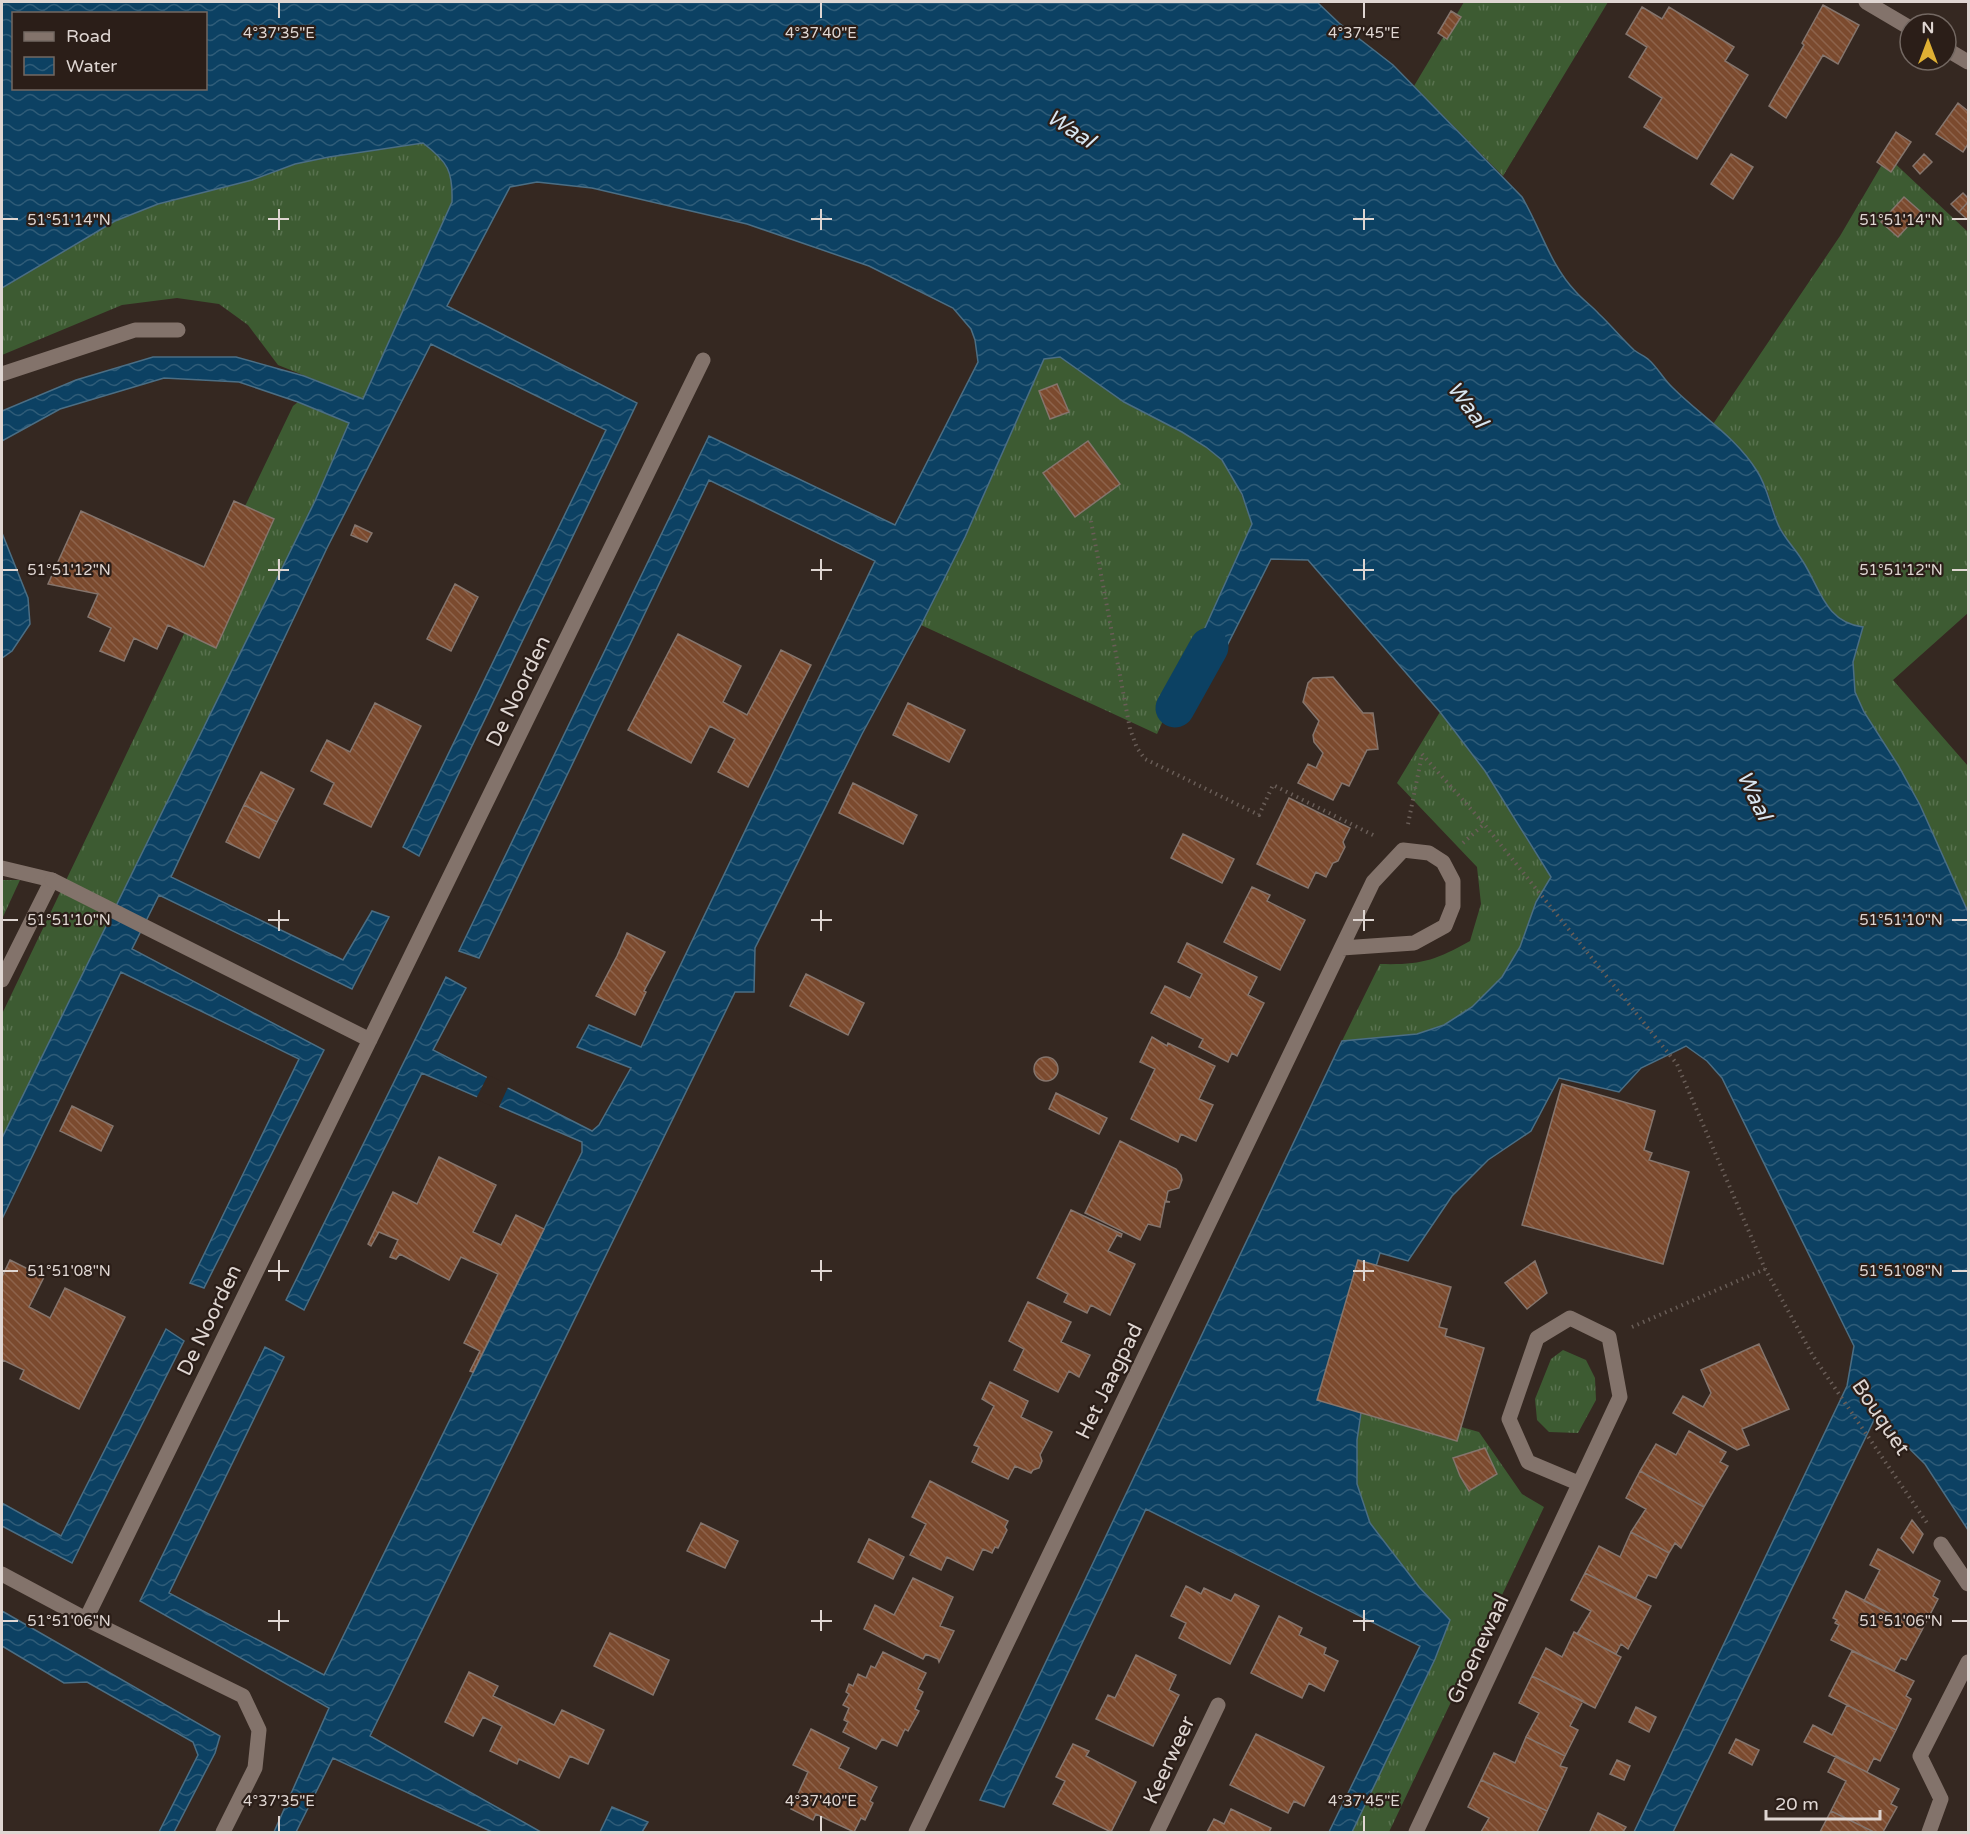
<svg xmlns="http://www.w3.org/2000/svg" width="1970" height="1834" viewBox="0 0 1970 1834" font-family="'Varela Round',sans-serif">
	<style>
		.grass { fill: url(#grass-tufts) }
		.water { fill: url(#water-waves); stroke: #4b6e84; stroke-width: 1.5; fill-rule: evenodd }
		.pier { fill: #352821 }
		.lines { fill: none; stroke-linecap: round; stroke-linejoin: round }
		.canal { stroke: #0c4163; stroke-width: 39 }
		.building { fill: url(#building-back-hatch); stroke: #85756d; stroke-width: 1.5 }
		.path { stroke: #695d57; stroke-width: 4; stroke-dasharray: 1.5 4.5; stroke-linecap: butt }
		.lane { stroke: #83736b; stroke-width: 15 }
		.street { stroke: #83736b; stroke-width: 15 }
		.ticks { fill: none; stroke: #dfd6d2; stroke-width: 2 }
		.labels { text-anchor: middle; stroke-width: 4.5; stroke-linejoin: round; paint-order: stroke }
		.street-label { font-size: 21px; fill: #dfd6d2; stroke: #2b1e18 }
		.water-label { font-size: 22px; font-style: italic; fill: #d8e6f1; stroke: #2b1e18 }
		.ticks-label { font-size: 15px; text-anchor: middle; fill: #dfd6d2; stroke: #2b1e18; stroke-width: 4.5; stroke-linejoin: round; paint-order: stroke }
	</style>
	<defs>
		<pattern id="grass-tufts" width="24" height="20" patternUnits="userSpaceOnUse" patternTransform="scale(1.5)"><rect width="24" height="20" fill="#3d5b32"/><path d="M3 7l-1-3M5 7V3M7 7l1-3M15 17l-1-3M17 17v-4M19 17l1-3" fill="none" stroke="#59724f"/></pattern>
		<pattern id="water-waves" width="16" height="10" patternUnits="userSpaceOnUse" patternTransform="scale(1.5)"><rect width="16" height="10" fill="#0c4163"/><path d="M0 5q4-4 8 0t8 0" fill="none" stroke="#2f5c78"/></pattern>
		<pattern id="building-back-hatch" width="6" height="6" patternUnits="userSpaceOnUse" patternTransform="scale(1.5)"><rect width="6" height="6" fill="#7b4a2e"/><path d="M-1 5l2 2M0 0l6 6M5-1l2 2" fill="none" stroke="#8d634b"/></pattern>
	</defs>
	<rect width="100%" height="100%" fill="#352821"/>
	<!-- grass -->
	<path class="grass" d="M 1464,2 L 1608,2 L 1503,176 L 1414,86 Z
		M 423,143 C 448,162 453,171 452,202 L 363,399 L 278,365 L 248,325 L 219,304 L 177,298 L 122,305 L 2,355 L 2,288 L 115,221 L 158,204 L 252,180 L 295,164 L 329,157 Z
		M 1887,156 L 1968,232 L 1968,613 L 1893,680 L 1968,766 L 1968,912 L 1920,805 L 1898,765 L 1864,712 L 1855,692 L 1853,662 L 1862,628 C 1848,625 1840,621 1830,610 L 1778,524 L 1767,490 L 1758,472 L 1746,456 L 1713,424 L 1840,236 Z
		M 1060,357 C 1082,371 1102,388 1124,402 C 1156,421 1199,432 1223,462 C 1238,480 1244,502 1252,524 L 1157,734 L 921,625 L 965,537 L 1044,359 Z
		M 298,402 L 349,423 L 315,501 L 2,1138 L 2,1014 L 293,406 Z
		M 1440,712 L 1485,771 L 1551,877 L 1536,902 L 1520,947 L 1502,977 L 1472,1007 L 1444,1025 L 1417,1034 L 1342,1041 L 1380,964 C 1421,965 1434,961 1470,941 L 1481,904 L 1477,867 L 1397,783 Z
		M 2,880 L 20,880 L 2,919 Z
		M 1563,1350 L 1586,1360 L 1595,1378 L 1596,1400 L 1578,1433 L 1549,1432 L 1537,1420 L 1535,1399 L 1551,1359 Z
		M 1363,1399 L 1479,1432 L 1522,1494 L 1544,1507 L 1389,1832 L 1352,1832 L 1435,1659 L 1450,1620 L 1419,1587 L 1370,1523 L 1357,1484 L 1357,1440 Z"/>
	<!-- water -->
	<path class="water" d="M 2,2 L 1318,3 L 1339,23 L 1393,65 L 1522,197 C 1541,229 1550,265 1576,292 C 1583,300 1592,306 1599,314 C 1611,325 1622,339 1634,350 C 1639,354 1645,356 1649,360 C 1658,368 1664,380 1673,388 C 1701,416 1736,437 1757,471 C 1767,486 1770,505 1777,522 C 1782,536 1794,547 1802,560 C 1820,587 1824,622 1863,627 L 1853,662 L 1855,692 L 1864,712 L 1898,765 L 1920,805 L 1968,912 L 1968,1530 L 1925,1464 L 1876,1416 L 1673,1832 L 1634,1832 L 1847,1386 L 1854,1346 L 1722,1078 L 1707,1061 L 1686,1046 L 1641,1068 L 1619,1092 L 1559,1078 L 1531,1131 L 1488,1160 L 1452,1196 L 1408,1261 L 1380,1253 L 1339,1391 L 1363,1399 L 1357,1440 L 1357,1484 L 1370,1523 L 1419,1587 L 1450,1620 L 1435,1659 L 1352,1832 L 1329,1832 L 1420,1646 L 1146,1509 L 1004,1807 L 980,1800 L 1342,1041 L 1417,1034 L 1444,1025 L 1472,1007 L 1502,977 L 1520,947 L 1536,902 L 1551,877 L 1485,771 L 1440,712 L 1308,560 L 1271,559 L 1200,699 L 1176,692 L 1252,524 L 1242,494 L 1222,460 L 1206,447 L 1182,432 L 1124,402 L 1060,357 L 1044,359 L 965,537 L 921,625 L 862,734 L 755,948 L 754,992 L 735,992 L 370,1736 L 541,1832 L 492,1832 L 333,1758 L 296,1832 L 274,1832 L 329,1708 L 140,1601 L 265,1347 L 284,1357 L 169,1593 L 324,1675 L 582,1152 L 582,1142 L 422,1073 L 304,1310 L 286,1300 L 446,977 L 466,988 L 433,1050 L 592,1131 L 599,1125 L 631,1068 L 577,1047 L 589,1025 L 641,1047 L 875,561 L 709,480 L 479,958 L 459,951 L 709,436 L 895,525 L 978,362 L 975,340 L 971,329 L 953,308 L 869,266 L 747,224 L 592,188 L 537,182 L 510,187 L 447,306 L 637,403 L 419,856 L 403,847 L 606,430 L 431,344 L 327,548 L 171,877 L 343,960 L 372,911 L 389,917 L 352,989 L 159,895 L 132,949 L 324,1050 L 204,1288 L 190,1283 L 299,1059 L 121,972 L 2,1219 L 2,1138 L 315,501 L 349,423 L 298,402 L 239,382 L 164,378 L 60,409 L 2,441 L 2,411 L 76,380 L 153,357 L 236,357 L 304,376 L 363,399 L 452,202 C 453,171 448,162 423,143 L 329,157 L 295,164 L 252,180 L 158,204 L 115,221 L 2,288 ZM 14,14 L 206,14 L 206,88 L 14,88 Z
		M 2,533 L 28,598 L 30,624 L 12,651 L 2,658 Z
		M 166,1329 L 184,1341 L 72,1563 L 2,1526 L 2,1503 L 61,1536 Z
		M 2,1611 L 220,1736 L 215,1753 L 174,1832 L 159,1832 L 198,1755 L 193,1742 L 87,1682 L 64,1683 L 2,1646 Z
		M 612,1807 L 648,1822 L 642,1832 L 600,1832 Z"/>
	<!-- pier -->
	<path class="pier" d="M 488,1075 L 509,1085 L 498,1109 L 476,1099 Z"/>
	<g class="lines">
		<!-- canal -->
		<path class="canal" d="M 1175,708 L 1209,647"/>
	</g>
	<!-- building -->
	<path class="building" d="M 1823,5 L 1859,25 L 1838,64 L 1823,55 L 1786,118 L 1769,106 L 1804,45 L 1802,43 Z
		M 1642,7 L 1662,19 L 1669,7 L 1734,47 L 1725,61 L 1748,75 L 1697,159 L 1644,127 L 1662,98 L 1629,77 L 1647,47 L 1626,34 Z
		M 1451,11 L 1461,17 L 1447,39 L 1438,33 Z
		M 1958,103 L 1968,111 L 1968,144 L 1963,152 L 1936,134 Z
		M 1896,132 L 1911,142 L 1891,172 L 1877,162 Z
		M 1731,154 L 1753,167 L 1733,199 L 1711,184 Z
		M 1924,154 L 1932,162 L 1920,174 L 1913,166 Z
		M 1963,193 L 1968,198 L 1968,202 L 1959,212 L 1951,204 Z
		M 1904,197 L 1921,212 L 1898,237 L 1881,222 Z
		M 1968,202 L 1968,218 L 1967,219 L 1959,212 Z
		M 1057,384 L 1069,412 L 1050,419 L 1039,391 Z
		M 1088,441 L 1120,484 L 1075,517 L 1043,473 Z
		M 234,501 L 274,519 L 216,648 L 168,625 L 157,649 L 134,638 L 124,661 L 100,651 L 111,628 L 88,617 L 98,594 L 48,584 L 81,511 L 204,567 Z
		M 355,525 L 372,533 L 367,542 L 351,535 Z
		M 455,584 L 478,597 L 451,651 L 427,639 Z
		M 678,634 L 741,666 L 723,702 L 747,715 L 781,650 L 811,665 L 748,787 L 718,772 L 735,739 L 710,726 L 691,763 L 628,730 Z
		M 1333,677 L 1363,713 L 1373,713 L 1378,749 L 1367,750 L 1349,786 L 1342,783 L 1333,800 L 1298,783 L 1308,764 L 1316,768 L 1323,753 L 1314,742 L 1313,735 L 1319,721 L 1303,702 L 1308,683 L 1313,678 Z
		M 375,703 L 421,726 L 371,827 L 324,804 L 334,783 L 311,771 L 327,740 L 350,752 Z
		M 908,703 L 965,730 L 949,762 L 893,735 Z
		M 261,772 L 294,789 L 277,822 L 244,805 Z
		M 853,783 L 917,815 L 903,844 L 839,813 Z
		M 1289,798 L 1350,828 L 1343,842 L 1345,847 L 1338,861 L 1333,863 L 1326,877 L 1316,872 L 1308,888 L 1257,864 Z
		M 244,805 L 277,822 L 259,858 L 226,842 Z
		M 1183,834 L 1234,859 L 1222,883 L 1171,858 Z
		M 1252,887 L 1270,895 L 1267,901 L 1305,920 L 1280,970 L 1224,942 Z
		M 627,933 L 665,952 L 644,991 L 646,992 L 635,1015 L 596,996 L 617,956 Z
		M 1187,943 L 1257,977 L 1248,995 L 1264,1003 L 1237,1056 L 1232,1053 L 1228,1062 L 1199,1047 L 1203,1039 L 1151,1013 L 1165,986 L 1190,998 L 1202,974 L 1178,962 Z
		M 806,974 L 864,1003 L 848,1035 L 790,1006 Z
		M 1152,1037 L 1167,1046 L 1168,1043 L 1215,1066 L 1199,1099 L 1213,1105 L 1196,1141 L 1181,1134 L 1178,1142 L 1131,1119 L 1155,1069 L 1140,1062 Z
		M1034 1069a12 12 0 1 1 24 0a12 12 0 1 1-24 0Z
		M 1562,1084 L 1655,1111 L 1644,1150 L 1652,1153 L 1649,1160 L 1689,1172 L 1663,1264 L 1522,1225 Z
		M 1056,1093 L 1107,1118 L 1099,1134 L 1049,1109 Z
		M 72,1106 L 113,1126 L 101,1151 L 60,1131 Z
		M 1120,1141 L 1176,1169 L 1181,1175 L 1182,1180 L 1179,1188 L 1168,1191 L 1166,1201 L 1170,1202 L 1165,1202 L 1160,1227 L 1148,1224 L 1140,1240 L 1085,1213 Z
		M 439,1157 L 496,1185 L 473,1232 L 501,1245 L 516,1215 L 544,1229 L 473,1372 L 470,1371 L 480,1351 L 464,1343 L 498,1274 L 461,1257 L 449,1280 L 400,1254 L 396,1259 L 390,1257 L 398,1240 L 379,1232 L 371,1246 L 368,1244 L 393,1192 L 417,1204 Z
		M 1071,1210 L 1122,1234 L 1121,1237 L 1117,1235 L 1108,1251 L 1135,1264 L 1110,1315 L 1091,1305 L 1087,1313 L 1064,1302 L 1068,1294 L 1037,1278 Z
		M 10,1260 L 44,1277 L 29,1307 L 50,1318 L 65,1288 L 125,1317 L 79,1409 L 20,1379 L 24,1370 L 3,1360 L 2,1363 L 2,1277 Z
		M 1358,1260 L 1451,1287 L 1439,1327 L 1447,1329 L 1445,1336 L 1484,1348 L 1457,1441 L 1317,1400 Z
		M 1535,1261 L 1547,1293 L 1527,1309 L 1505,1283 Z
		M 1028,1302 L 1071,1322 L 1061,1342 L 1090,1355 L 1079,1377 L 1069,1371 L 1058,1392 L 1014,1370 L 1024,1349 L 1009,1341 Z
		M 1759,1344 L 1789,1409 L 1742,1429 L 1749,1445 L 1737,1450 L 1673,1413 L 1683,1396 L 1703,1407 L 1711,1393 L 1701,1370 Z
		M 990,1382 L 1028,1401 L 1021,1417 L 1052,1432 L 1040,1455 L 1042,1461 L 1039,1468 L 1033,1470 L 1031,1473 L 1015,1466 L 1008,1479 L 972,1462 L 979,1447 L 974,1445 L 994,1406 L 982,1399 Z
		M 1689,1431 L 1726,1452 L 1720,1462 L 1728,1466 L 1704,1507 L 1640,1471 L 1656,1444 L 1676,1455 Z
		M 1485,1448 L 1497,1474 L 1469,1491 L 1460,1476 L 1453,1458 Z
		M 1640,1471 L 1704,1507 L 1681,1548 L 1675,1543 L 1669,1553 L 1631,1532 L 1646,1509 L 1626,1498 Z
		M 930,1481 L 1008,1521 L 1005,1527 L 1007,1530 L 998,1548 L 995,1547 L 992,1553 L 983,1549 L 973,1570 L 947,1557 L 941,1570 L 910,1555 L 926,1524 L 912,1517 Z
		M 1912,1520 L 1923,1534 L 1913,1553 L 1901,1538 Z
		M 701,1523 L 738,1541 L 725,1568 L 687,1551 Z
		M 1631,1532 L 1669,1553 L 1656,1578 L 1648,1575 L 1635,1599 L 1585,1573 L 1599,1546 L 1620,1557 Z
		M 869,1539 L 904,1557 L 893,1579 L 858,1562 Z
		M 1878,1549 L 1940,1581 L 1933,1596 L 1938,1599 L 1922,1630 L 1864,1601 L 1880,1570 L 1870,1565 Z
		M 1585,1573 L 1651,1606 L 1628,1649 L 1621,1644 L 1616,1654 L 1577,1634 L 1591,1611 L 1571,1600 Z
		M 913,1578 L 953,1597 L 940,1626 L 954,1631 L 939,1662 L 938,1659 L 926,1654 L 923,1659 L 864,1629 L 875,1605 L 894,1615 Z
		M 1186,1586 L 1201,1594 L 1204,1588 L 1231,1601 L 1235,1594 L 1259,1606 L 1230,1664 L 1179,1638 L 1186,1623 L 1171,1616 Z
		M 1846,1591 L 1922,1630 L 1906,1660 L 1901,1658 L 1894,1671 L 1831,1640 L 1839,1625 L 1835,1623 L 1837,1620 L 1833,1618 Z
		M 1279,1616 L 1302,1628 L 1299,1635 L 1326,1648 L 1324,1654 L 1338,1661 L 1324,1691 L 1309,1683 L 1302,1698 L 1251,1673 Z
		M 1574,1632 L 1621,1657 L 1595,1708 L 1532,1676 L 1546,1648 L 1562,1657 Z
		M 610,1633 L 669,1660 L 653,1695 L 594,1666 Z
		M 1852,1651 L 1914,1681 L 1906,1696 L 1911,1699 L 1896,1730 L 1829,1696 Z
		M 883,1652 L 926,1673 L 918,1689 L 923,1692 L 915,1709 L 919,1711 L 908,1731 L 905,1729 L 897,1746 L 882,1739 L 876,1749 L 843,1732 L 848,1722 L 844,1720 L 849,1708 L 843,1705 L 849,1694 L 846,1692 L 849,1684 L 853,1686 L 858,1674 L 866,1678 L 871,1666 L 875,1668 Z
		M 1136,1655 L 1176,1675 L 1169,1690 L 1179,1695 L 1153,1746 L 1096,1719 L 1108,1695 L 1115,1698 Z
		M 469,1672 L 498,1686 L 493,1696 L 554,1725 L 562,1710 L 604,1730 L 588,1764 L 570,1756 L 559,1778 L 519,1759 L 517,1764 L 490,1751 L 502,1726 L 483,1717 L 473,1736 L 445,1722 Z
		M 1532,1676 L 1583,1701 L 1570,1726 L 1578,1730 L 1565,1756 L 1526,1737 L 1539,1713 L 1519,1703 Z
		M 1847,1705 L 1896,1730 L 1880,1761 L 1874,1758 L 1867,1772 L 1804,1742 L 1813,1725 L 1832,1735 Z
		M 1636,1707 L 1656,1717 L 1649,1732 L 1629,1722 Z
		M 811,1729 L 849,1748 L 839,1768 L 877,1787 L 870,1801 L 873,1803 L 865,1820 L 861,1818 L 854,1832 L 816,1814 L 813,1820 L 791,1809 L 808,1772 L 793,1765 Z
		M 1256,1734 L 1324,1767 L 1304,1806 L 1294,1801 L 1288,1813 L 1230,1785 Z
		M 1526,1737 L 1565,1756 L 1560,1766 L 1567,1768 L 1547,1811 L 1481,1780 L 1494,1753 L 1515,1763 Z
		M 1736,1739 L 1759,1750 L 1752,1765 L 1729,1753 Z
		M 1073,1744 L 1089,1751 L 1086,1756 L 1136,1782 L 1111,1832 L 1053,1804 L 1065,1781 L 1056,1777 Z
		M 1836,1756 L 1899,1789 L 1891,1804 L 1897,1807 L 1883,1832 L 1874,1832 L 1831,1811 L 1846,1781 L 1828,1772 Z
		M 1617,1760 L 1630,1766 L 1624,1780 L 1610,1774 Z
		M 1481,1780 L 1547,1811 L 1537,1832 L 1481,1832 L 1489,1818 L 1468,1807 Z
		M 1231,1809 L 1271,1828 L 1269,1832 L 1207,1832 L 1214,1819 L 1224,1824 Z
		M 1831,1811 L 1874,1832 L 1820,1832 Z
		M 1598,1813 L 1626,1827 L 1623,1832 L 1593,1832 L 1590,1831 Z"/>
	<g class="lines">
		<!-- path -->
		<path class="path" d="M 1091,521 L 1130,729 L 1137,748 L 1145,759 L 1259,815 L 1273,785 L 1377,837
			M 1422,754 L 1484,824 L 1677,1064 L 1765,1269 L 1813,1356 L 1927,1523
			M 1408,824 L 1422,755
			M 1463,843 L 1484,824
			M 1632,1327 L 1765,1269"/>
		<!-- lane -->
		<path class="lane" d="M 2,374 L 135,330 L 178,330
			M 2,868 L 52,880 L 2,980"/>
		<!-- street -->
		<path class="street" d="M 1866,2 L 1910,28
			M 1946,49 L 1968,62
			M 52,880 L 370,1040
			M 1941,1544 L 1968,1584
			M 2,1574 L 86,1619 L 243,1696 L 259,1730 L 255,1768 L 223,1832
			M 86,1619 L 703,360
			M 916,1832 L 1373,882 L 1403,850 L 1429,853 L 1443,862 L 1453,881 L 1453,906 L 1445,926 L 1414,943 L 1342,948
			M 1157,1832 L 1218,1705
			M 1416,1832 L 1620,1397 L 1609,1337 L 1570,1318 L 1537,1338 L 1509,1419 L 1528,1462 L 1578,1483
			M 1929,1832 L 1941,1799 L 1920,1756 L 1968,1662"/>
	</g>
	<!-- ticks -->
	<path class="ticks" d="M 279,3 L 279,18M 821,3 L 821,18M 1364,3 L 1364,18M 279,209 L 279,230M 821,209 L 821,230M 1364,209 L 1364,230M 3,219 L 18,219M 268,219 L 289,219M 811,219 L 832,219M 1353,219 L 1374,219M 1952,219 L 1967,219M 279,559 L 279,580M 821,559 L 821,580M 1364,559 L 1364,580M 3,570 L 18,570M 268,570 L 289,570M 811,570 L 832,570M 1353,570 L 1374,570M 1952,570 L 1967,570M 279,910 L 279,931M 821,910 L 821,931M 1364,910 L 1364,931M 3,920 L 18,920M 268,920 L 289,920M 811,920 L 832,920M 1353,920 L 1374,920M 1952,920 L 1967,920M 279,1260 L 279,1281M 821,1260 L 821,1281M 1364,1260 L 1364,1281M 3,1271 L 18,1271M 268,1271 L 289,1271M 811,1271 L 832,1271M 1353,1271 L 1374,1271M 1952,1271 L 1967,1271M 279,1610 L 279,1631M 821,1610 L 821,1631M 1364,1610 L 1364,1631M 3,1621 L 18,1621M 268,1621 L 289,1621M 811,1621 L 832,1621M 1353,1621 L 1374,1621M 1952,1621 L 1967,1621M 279,1816 L 279,1831M 821,1816 L 821,1831M 1364,1816 L 1364,1831"/>
	<g class="labels">
		<!-- street labels -->
		<g class="street-label">
			<text transform="translate(518 691) rotate(-64)" y="7">De Noorden</text>
			<text transform="translate(209 1320) rotate(-64)" y="7">De Noorden</text>
			<text transform="translate(1109 1381) rotate(-64)" y="7">Het Jaagpad</text>
			<text transform="translate(1881 1417) rotate(56)" y="7">Bouquet</text>
			<text transform="translate(1478 1649) rotate(-65)" y="7">Groenewaal</text>
			<text transform="translate(1169 1760) rotate(-65)" y="7">Keerweer</text>
		</g>
		<!-- water labels -->
		<g class="water-label">
			<text transform="translate(1071 128) rotate(33)" y="8">Waal</text>
			<text transform="translate(1468 404) rotate(53)" y="8">Waal</text>
			<text transform="translate(1755 795) rotate(64)" y="8">Waal</text>
		</g>
	</g>
	<g class="ticks-label">
		<text x="279" y="38">4°37'35"E</text>
		<text x="821" y="38">4°37'40"E</text>
		<text x="1364" y="38">4°37'45"E</text>
		<text x="69" y="225">51°51'14"N</text>
		<text x="1901" y="225">51°51'14"N</text>
		<text x="69" y="575">51°51'12"N</text>
		<text x="1901" y="575">51°51'12"N</text>
		<text x="69" y="925">51°51'10"N</text>
		<text x="1901" y="925">51°51'10"N</text>
		<text x="69" y="1276">51°51'08"N</text>
		<text x="1901" y="1276">51°51'08"N</text>
		<text x="69" y="1626">51°51'06"N</text>
		<text x="1901" y="1626">51°51'06"N</text>
		<text x="279" y="1806">4°37'35"E</text>
		<text x="821" y="1806">4°37'40"E</text>
		<text x="1364" y="1806">4°37'45"E</text>
	</g>
	<!-- border -->
	<rect width="1970" height="1834" fill="none" stroke="#dfd6d2" stroke-width="6"/>
	<!-- legend -->
	<rect x="12" y="12" width="195" height="78" fill="#2b1e18" stroke="#736862" stroke-width="1.5"/>
	<rect x="24" y="32" width="30" height="9" fill="#83736b" stroke="#736862" stroke-width="1.5"/>
	<text x="66" y="42" font-size="18" fill="#dfd6d2">Road</text>
	<rect x="24" y="57" width="30" height="18" fill="url(#water-waves)" stroke="#736862" stroke-width="1.5"/>
	<text x="66" y="72" font-size="18" fill="#dfd6d2">Water</text>
	<!-- north arrow -->
	<g transform="translate(1928 42)"><circle r="28" fill="#2b1e18" stroke="#736862" stroke-width="1.5"/>
	<path d="M0-4.5L10 22L0 15L-10 22Z" fill="#dfb034"/>
	<text y="-9" font-size="16" font-weight="bold" text-anchor="middle" fill="#dfd6d2">N</text>
	</g>
	<!-- scale -->
	<path d="M1766 1810v9h114v-9" fill="none" stroke="#dfd6d2" stroke-width="3"/>
	<text x="1775" y="1810" font-size="18" fill="#dfd6d2" stroke="#2b1e18" stroke-width="4.5" paint-order="stroke">20 m</text>
</svg>
